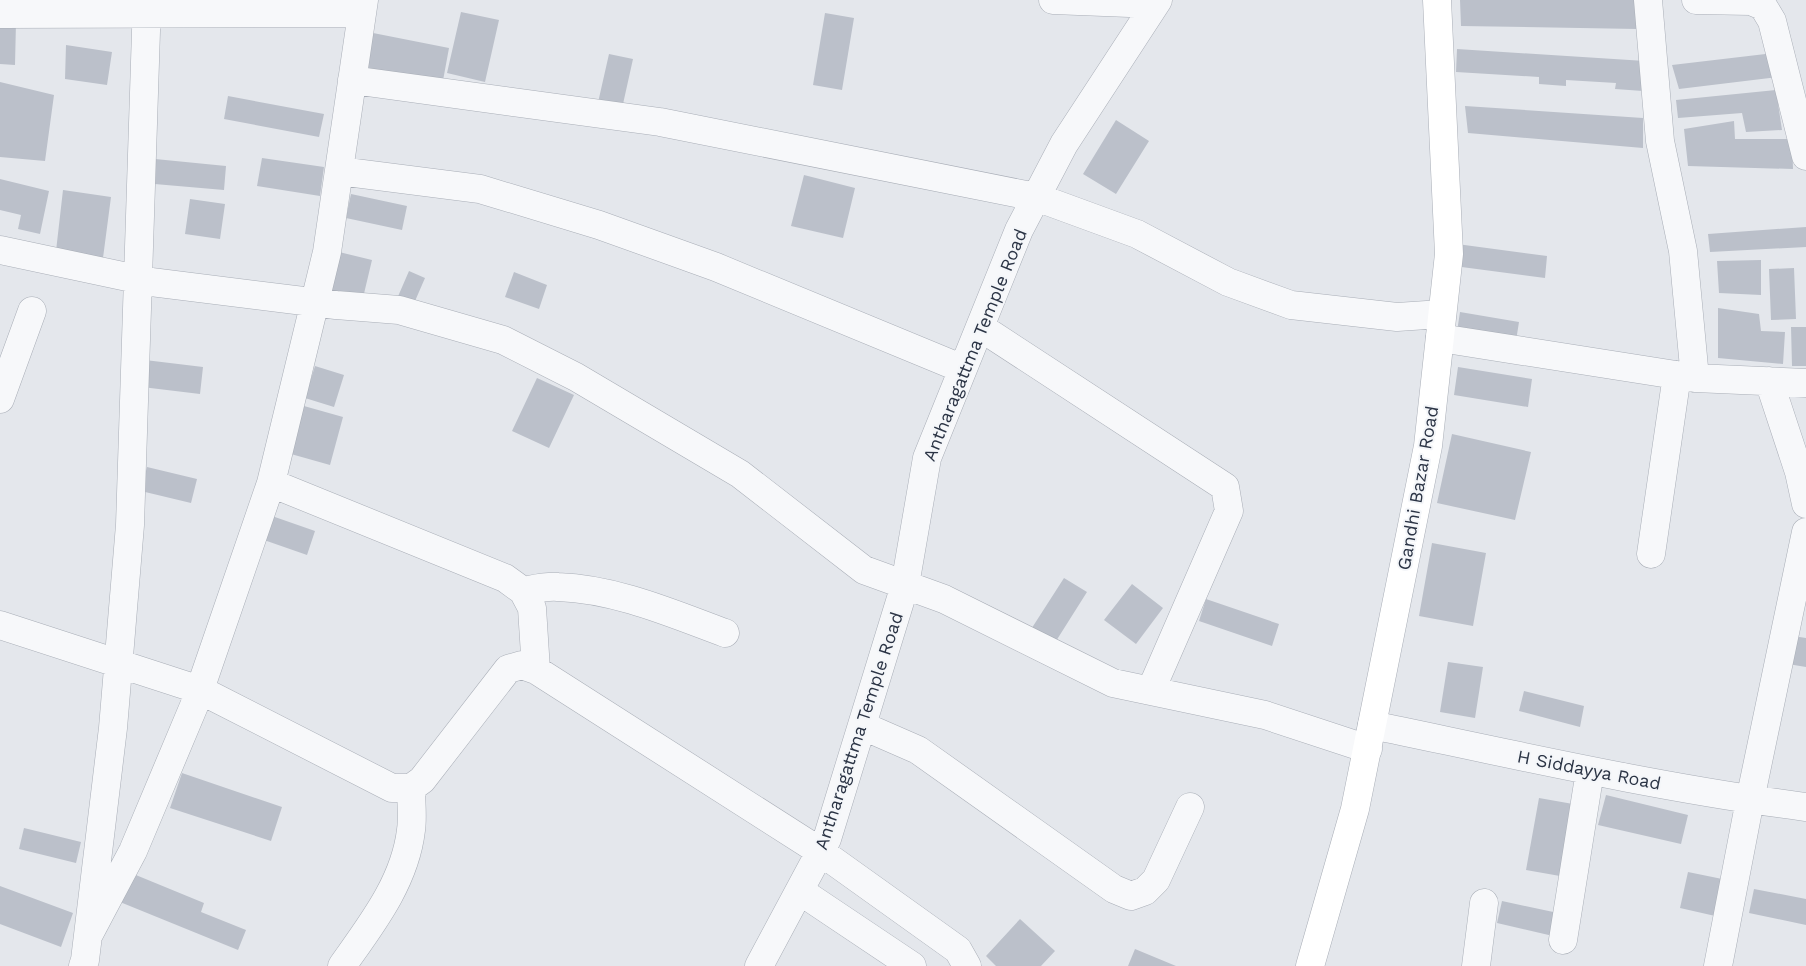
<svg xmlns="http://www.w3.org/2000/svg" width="1806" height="966" viewBox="0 0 1806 966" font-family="'Work Sans',sans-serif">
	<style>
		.building { fill: #bbc0ca }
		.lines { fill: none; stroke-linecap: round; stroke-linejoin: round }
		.minor-casing { stroke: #a9aeb7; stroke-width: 29 }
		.secondary-casing { stroke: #a9aeb7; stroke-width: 29 }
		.minor { stroke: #f7f8fa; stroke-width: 28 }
		.secondary { stroke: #fff; stroke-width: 28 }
		.labels { text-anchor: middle; stroke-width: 4; stroke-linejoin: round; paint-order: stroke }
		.street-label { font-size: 18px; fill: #2b3445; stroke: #f4f6f9 }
	</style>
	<rect width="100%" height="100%" fill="#e4e7ec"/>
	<!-- building -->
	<path class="building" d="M 1460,0 L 1639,0 L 1637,29 L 1461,26 Z
		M 461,12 L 499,20 L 485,82 L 447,73 Z
		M 825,13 L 854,18 L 842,90 L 813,85 Z
		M 0,22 L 16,22 L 15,65 L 0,64 Z
		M 368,32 L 449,48 L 442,86 L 361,70 Z
		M 66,45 L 112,52 L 107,85 L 65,79 Z
		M 1457,49 L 1645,61 L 1643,91 L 1615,89 L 1616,83 L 1566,80 L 1566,86 L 1539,84 L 1539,77 L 1456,72 Z
		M 1774,53 L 1778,77 L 1679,89 L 1672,65 Z
		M 609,54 L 633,59 L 621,113 L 597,107 Z
		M 0,82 L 54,95 L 45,161 L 0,157 Z
		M 1776,90 L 1782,130 L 1746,132 L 1742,113 L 1678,118 L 1676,100 Z
		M 228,96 L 324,114 L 319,137 L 224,119 Z
		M 1465,106 L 1643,118 L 1643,148 L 1468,133 Z
		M 1116,120 L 1149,141 L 1116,194 L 1083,174 Z
		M 1734,121 L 1735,139 L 1792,139 L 1793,169 L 1688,166 L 1684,129 Z
		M 145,158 L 226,166 L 224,190 L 143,183 Z
		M 262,158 L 324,167 L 320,196 L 257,186 Z
		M 804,175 L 855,188 L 843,238 L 791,226 Z
		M 0,179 L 49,191 L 40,234 L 18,229 L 21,215 L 0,210 Z
		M 63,190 L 111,197 L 103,258 L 56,251 Z
		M 351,194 L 407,206 L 402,230 L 346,218 Z
		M 190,199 L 225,204 L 220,239 L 185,234 Z
		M 1806,227 L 1806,247 L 1710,252 L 1708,234 Z
		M 1457,244 L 1547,256 L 1545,278 L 1454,266 Z
		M 339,252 L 372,260 L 362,302 L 329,293 Z
		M 1761,260 L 1761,295 L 1719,293 L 1717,261 Z
		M 1794,268 L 1796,319 L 1771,320 L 1769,269 Z
		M 409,271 L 425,278 L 412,308 L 396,301 Z
		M 514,272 L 547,285 L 539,309 L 505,297 Z
		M 1718,308 L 1759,314 L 1761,331 L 1785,332 L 1783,364 L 1718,358 Z
		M 1460,312 L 1519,322 L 1515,347 L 1456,338 Z
		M 1791,327 L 1806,327 L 1806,366 L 1792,366 Z
		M 145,360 L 203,367 L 200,394 L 142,387 Z
		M 315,366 L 344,375 L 334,407 L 305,398 Z
		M 1458,367 L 1532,379 L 1528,407 L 1454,395 Z
		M 537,378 L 574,395 L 549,448 L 512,431 Z
		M 304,406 L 343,417 L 330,465 L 291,454 Z
		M 1452,434 L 1531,452 L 1515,520 L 1437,503 Z
		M 147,467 L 197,479 L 191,503 L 141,491 Z
		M 272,516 L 315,531 L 307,555 L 264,540 Z
		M 1432,543 L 1486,553 L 1473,626 L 1419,616 Z
		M 1064,578 L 1087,592 L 1051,649 L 1028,634 Z
		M 1132,584 L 1163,608 L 1136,644 L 1104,620 Z
		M 1206,599 L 1279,624 L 1272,646 L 1199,621 Z
		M 1793,636 L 1806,638 L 1806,667 L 1788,664 Z
		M 1448,662 L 1483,667 L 1475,718 L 1440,712 Z
		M 1524,691 L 1584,706 L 1580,727 L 1519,711 Z
		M 182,773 L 282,807 L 271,841 L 170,808 Z
		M 1606,795 L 1688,815 L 1681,844 L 1598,825 Z
		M 1539,798 L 1573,804 L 1560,876 L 1526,870 Z
		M 24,828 L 81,842 L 76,863 L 19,849 Z
		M 1688,872 L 1732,881 L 1724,918 L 1680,908 Z
		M 131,873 L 204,903 L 201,912 L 246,930 L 238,950 L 120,902 Z
		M 0,886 L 73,913 L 61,947 L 0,924 Z
		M 1754,889 L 1806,899 L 1806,925 L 1749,913 Z
		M 1502,901 L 1558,913 L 1553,936 L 1497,923 Z
		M 1020,919 L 1055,951 L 1041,966 L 996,966 L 986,956 Z
		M 1135,949 L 1176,966 L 1128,966 Z"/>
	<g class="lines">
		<defs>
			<path id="minor" d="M 1053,0 L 1155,4
				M 1648,0 L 1660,141 L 1683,251 L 1695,378
				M 1696,0 L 1751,1 L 1763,6 L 1772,21 L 1806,156
				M 0,14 L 362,13
				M 352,80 L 660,122 L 1036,197 L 1137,234 L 1228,282 L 1291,305 L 1397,317 L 1442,314
				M 339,171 L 480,189 L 599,225 L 716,267 L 963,369
				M 0,250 L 151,282 L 336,305 L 399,310 L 503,340 L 576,377 L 740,474 L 864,570 L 944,599 L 1113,683 L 1265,715 L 1368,749
				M 980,327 L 1225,487 L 1229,511 L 1151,690
				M 1440,338 L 1695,378 L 1806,383
				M 1769,381 L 1799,472 L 1806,504
				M 0,399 L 32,311
				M 271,483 L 505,578 L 523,591 L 532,608 L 536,670
				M 1651,554 L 1677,375
				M 523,591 C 534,589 546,586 558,587 C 616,589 671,613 725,633
				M 0,625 L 200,690 L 392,788 L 411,788 L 422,780 L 508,669 L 522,665 L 536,670 L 821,852 L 958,950 L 967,966
				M 1372,725 C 1516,755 1660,788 1806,807
				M 863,726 L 918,750 L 1114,889 L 1131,896 L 1145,891 L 1156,880 L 1190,807
				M 800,891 L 912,966
				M 88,936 L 133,851 L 196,701 L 271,483 L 327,252 L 364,0
				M 1563,940 L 1590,771
				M 83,966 L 85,960 L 113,728 L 130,525 L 147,0
				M 342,966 C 371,925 405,882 411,830 C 413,817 411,802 411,788
				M 759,966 L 827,839 L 905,585 L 927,458 L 1019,230 L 1064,144 L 1158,0
				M 1476,966 L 1484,903
				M 1718,966 L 1750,800 L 1806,532"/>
			<path id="secondary" d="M 1310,966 L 1355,809 L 1428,446 L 1449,254 L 1437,0"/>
		</defs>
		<!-- minor casing -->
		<use href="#minor" class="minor-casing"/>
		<!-- secondary casing -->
		<use href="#secondary" class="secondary-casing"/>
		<!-- minor -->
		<use href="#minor" class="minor"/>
		<!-- secondary -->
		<use href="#secondary" class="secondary"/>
	</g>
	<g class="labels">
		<!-- street labels -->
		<g class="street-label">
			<text transform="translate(975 345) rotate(-68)" y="6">Antharagattma Temple Road</text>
			<text transform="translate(1418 488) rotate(-80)" y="6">Gandhi Bazar Road</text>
			<text transform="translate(859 731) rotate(-72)" y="6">Antharagattma Temple Road</text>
			<text transform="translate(1589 770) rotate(11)" y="6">H Siddayya Road</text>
		</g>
	</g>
</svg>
